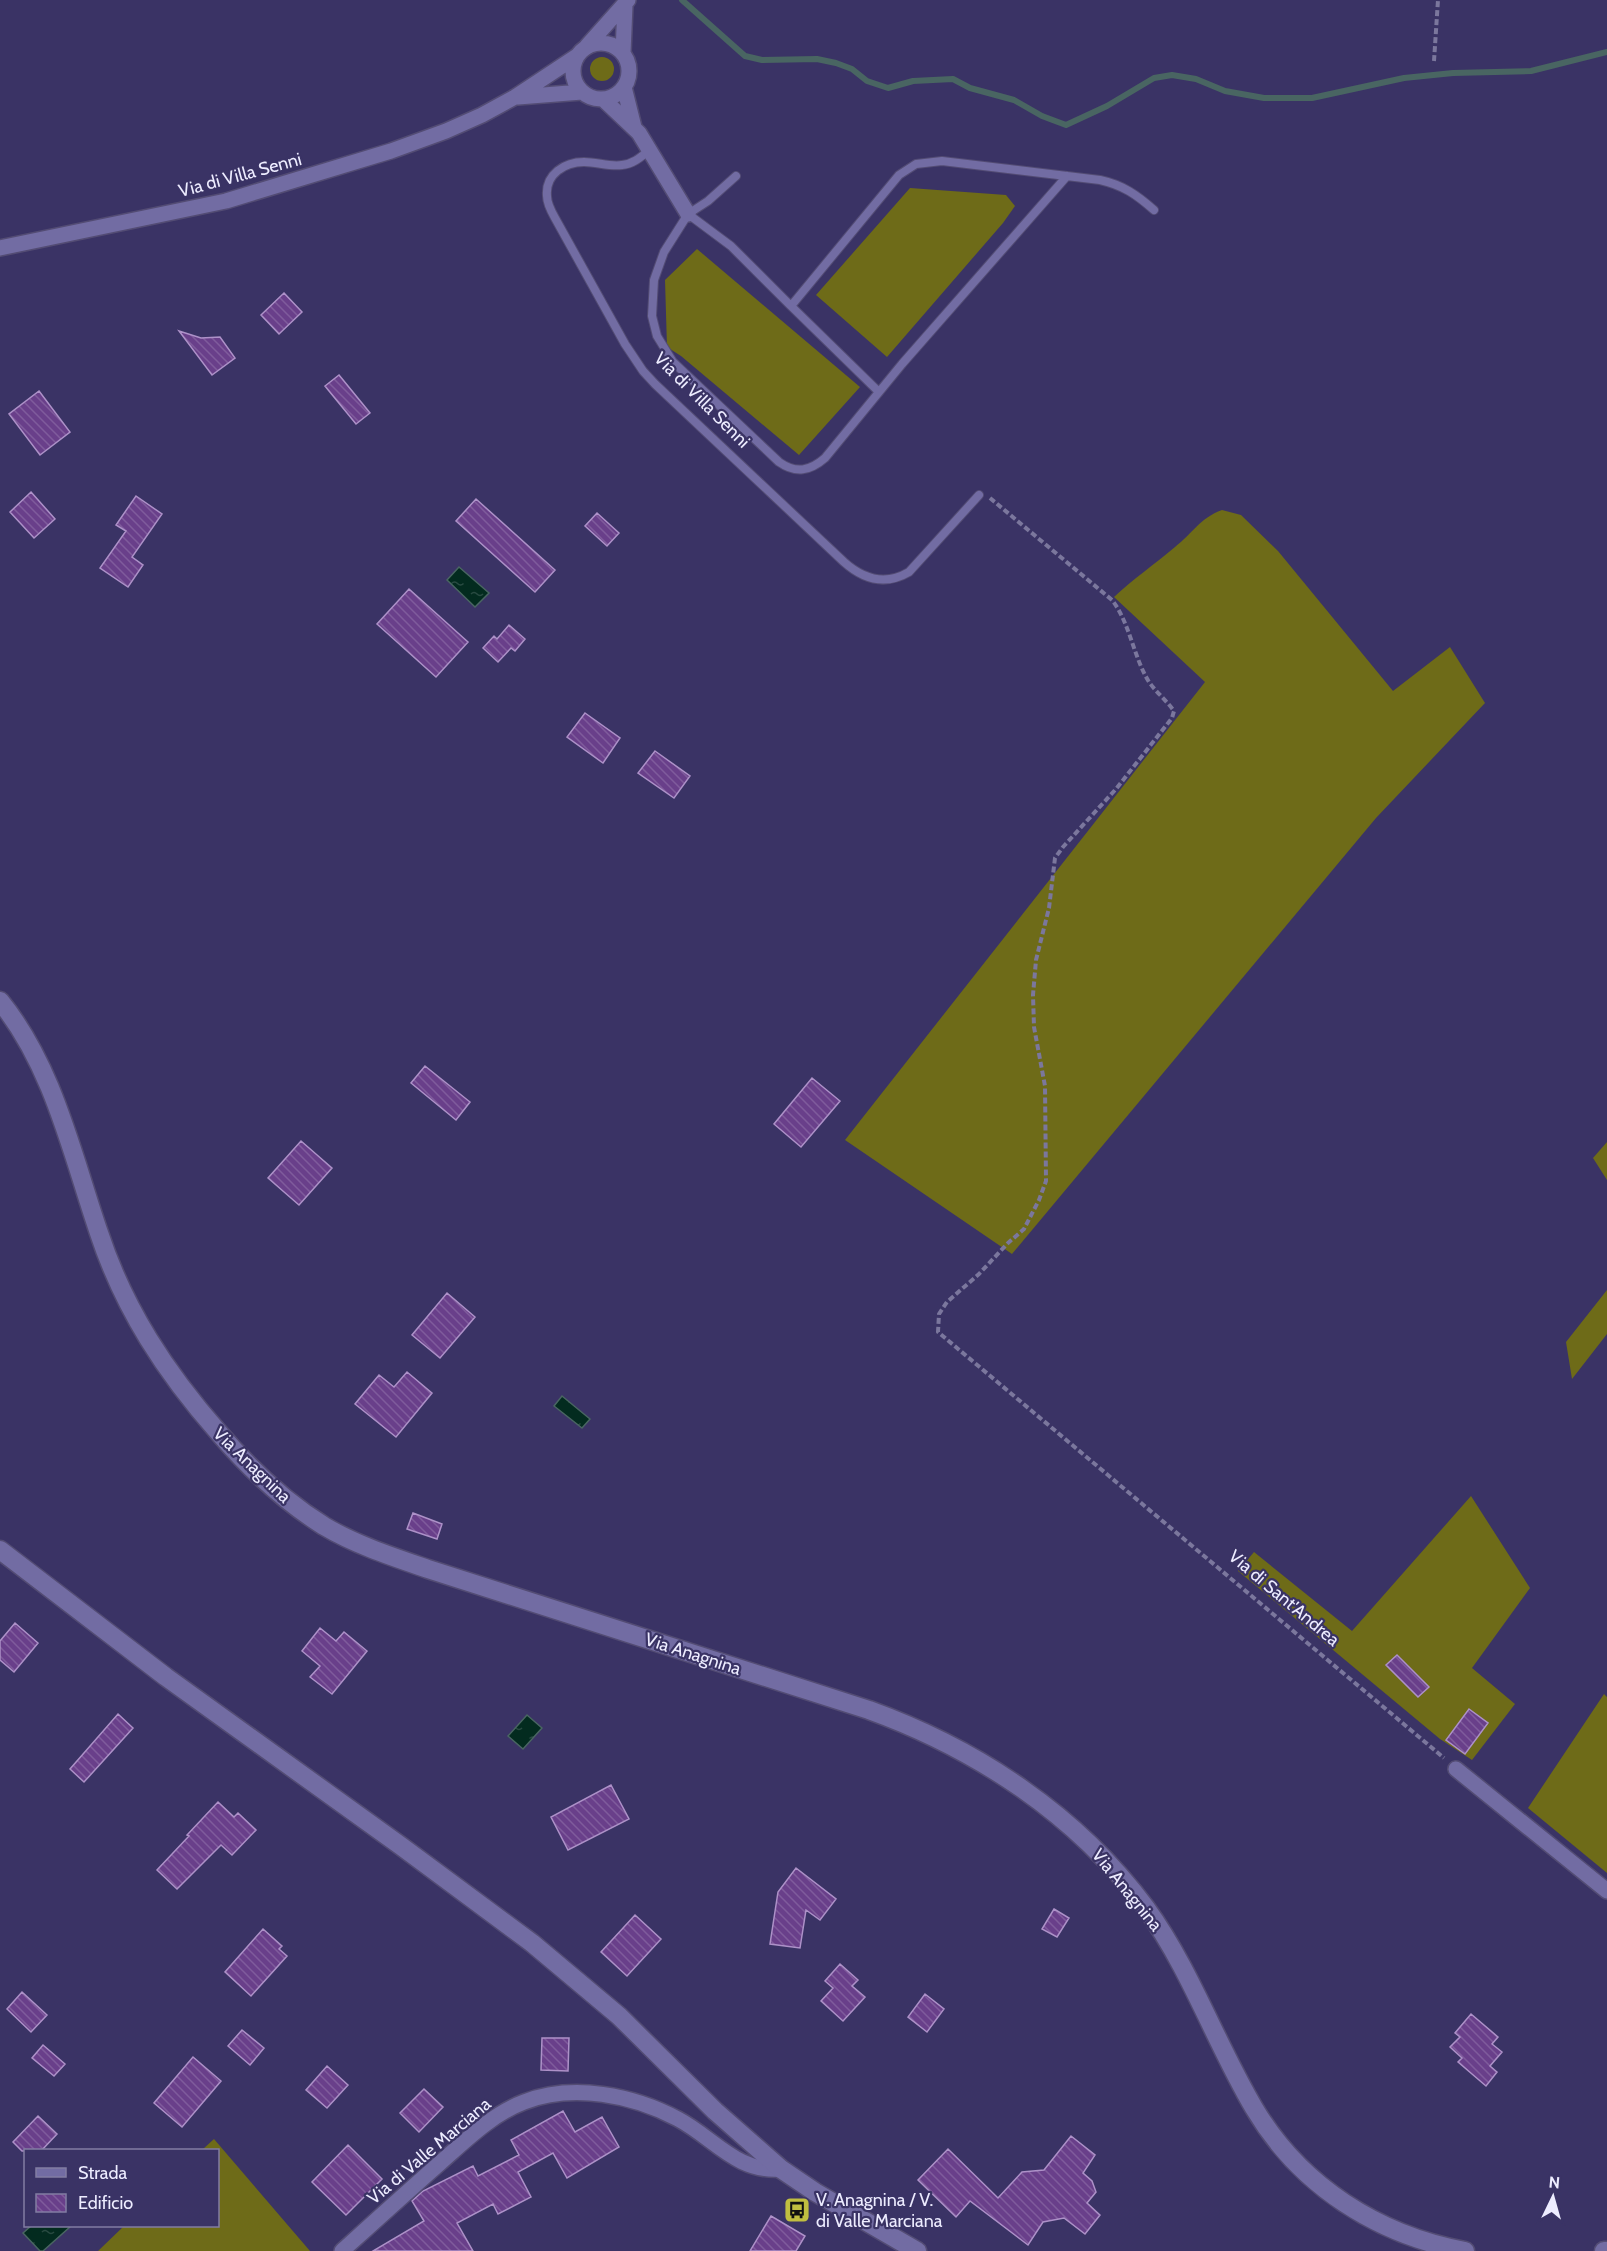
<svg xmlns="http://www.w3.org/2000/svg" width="1607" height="2251" viewBox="0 0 1607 2251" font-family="Cabin,sans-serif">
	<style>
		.grass { fill: #6e6b18 }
		.water { fill: url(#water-ripples); stroke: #496562; stroke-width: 1.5 }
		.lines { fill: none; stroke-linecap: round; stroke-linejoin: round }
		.stream { stroke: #496562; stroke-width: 6 }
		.building { fill: url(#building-back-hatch); stroke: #ad91c8; stroke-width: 1.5 }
		.service-casing { stroke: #534c74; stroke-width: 10 }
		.minor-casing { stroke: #534c74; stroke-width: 18 }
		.secondary-casing { stroke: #534c74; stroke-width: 21 }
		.path { stroke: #7b779d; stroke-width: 4; stroke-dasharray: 6 3; stroke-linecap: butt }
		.service { stroke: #726ca3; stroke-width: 8 }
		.minor { stroke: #726ca3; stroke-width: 15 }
		.secondary { stroke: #726ca3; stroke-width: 18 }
		.labels { text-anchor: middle; stroke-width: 4.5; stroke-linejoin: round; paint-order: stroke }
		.street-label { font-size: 18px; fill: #edecff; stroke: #3a3365 }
		.poi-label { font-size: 18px; fill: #edecff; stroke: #3a3365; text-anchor: start }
	</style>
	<defs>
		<pattern id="water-ripples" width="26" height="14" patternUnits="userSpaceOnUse" patternTransform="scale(1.5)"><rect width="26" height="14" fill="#032b1f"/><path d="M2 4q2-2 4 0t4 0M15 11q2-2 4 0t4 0" fill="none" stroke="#284a41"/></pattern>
		<pattern id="building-back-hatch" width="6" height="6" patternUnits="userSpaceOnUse" patternTransform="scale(1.5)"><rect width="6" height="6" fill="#693f8a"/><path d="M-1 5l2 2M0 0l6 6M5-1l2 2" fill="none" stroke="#7f5b9c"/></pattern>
	</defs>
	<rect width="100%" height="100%" fill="#3a3365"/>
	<!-- grass -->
	<path class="grass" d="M590 69a12 12 0 1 1 24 0a12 12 0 1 1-24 0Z
		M 910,188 L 1006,195 L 1015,206 L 1003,223 L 887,357 L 816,295 Z
		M 697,249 L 860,387 L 799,455 L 681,356 L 667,347 L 665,280 Z
		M 1222,510 L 1241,515 L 1278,551 L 1393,691 L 1450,647 L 1485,703 L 1376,818 L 1012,1254 L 845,1140 L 1205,682 L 1114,597 C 1133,579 1155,564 1175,547 C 1193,533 1200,518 1222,510 Z
		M 1607,1142 L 1607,1180 L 1593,1158 Z
		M 1607,1290 L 1607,1334 L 1572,1379 L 1566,1342 Z
		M 1471,1496 L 1530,1588 L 1472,1668 L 1515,1704 L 1472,1760 L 1440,1739 L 1238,1571 L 1254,1552 L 1352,1631 Z
		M 1604,1694 L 1607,1697 L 1607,1873 L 1528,1808 Z
		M 214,2139 L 310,2251 L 98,2251 L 124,2226 L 218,2226 L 218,2150 L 202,2150 Z"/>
	<!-- water -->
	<path class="water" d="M 459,567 L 489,593 L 475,607 L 447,580 Z
		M 562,1396 L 590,1419 L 582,1428 L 554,1406 Z
		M 527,1715 L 542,1728 L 523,1749 L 508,1736 Z
		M 31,2226 L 71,2226 L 43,2251 L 40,2251 L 23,2233 Z"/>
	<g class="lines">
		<!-- stream -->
		<path class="stream" d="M 682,0 L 745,56 L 762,60 L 817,59 L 836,63 L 852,69 L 867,81 L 888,88 L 913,81 L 953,79 L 970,88 L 1014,100 L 1042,116 L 1066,125 L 1107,106 L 1154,78 L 1172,75 L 1196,79 L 1225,91 L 1264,98 L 1312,98 L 1404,78 L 1453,73 L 1531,71 L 1607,52"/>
	</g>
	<!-- building -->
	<path class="building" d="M 284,293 L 302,312 L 279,334 L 261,315 Z
		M 179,331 L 201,338 L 220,337 L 235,358 L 212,375 Z
		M 339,375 L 370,413 L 356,424 L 325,386 Z
		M 39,391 L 70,432 L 40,455 L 9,414 Z
		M 31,492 L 55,519 L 34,538 L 10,512 Z
		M 136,496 L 162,514 L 132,557 L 143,565 L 128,587 L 100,568 L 126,531 L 116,525 Z
		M 476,499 L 555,570 L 535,592 L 456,521 Z
		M 597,513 L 619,533 L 607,546 L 585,526 Z
		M 409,589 L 468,642 L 436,677 L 377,624 Z
		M 509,625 L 525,639 L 515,651 L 511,648 L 498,662 L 483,648 L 494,636 L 497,639 Z
		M 585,713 L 620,738 L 603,763 L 567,737 Z
		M 655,751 L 690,776 L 674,798 L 638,773 Z
		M 425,1066 L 470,1102 L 456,1120 L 411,1083 Z
		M 812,1078 L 840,1101 L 801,1147 L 774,1124 Z
		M 301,1141 L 332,1168 L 299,1205 L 268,1178 Z
		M 447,1293 L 475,1317 L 440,1358 L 412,1335 Z
		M 407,1372 L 432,1393 L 396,1437 L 355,1404 L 379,1375 L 394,1387 Z
		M 413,1513 L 442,1524 L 437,1539 L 407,1529 Z
		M 15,1623 L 38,1643 L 14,1672 L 0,1660 L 0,1641 Z
		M 320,1628 L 336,1641 L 344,1632 L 367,1651 L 332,1694 L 310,1677 L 320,1666 L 302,1651 Z
		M 1397,1655 L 1429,1687 L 1418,1697 L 1386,1665 Z
		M 1469,1709 L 1488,1723 L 1465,1754 L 1446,1740 Z
		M 118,1714 L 133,1728 L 84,1782 L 70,1769 Z
		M 611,1785 L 629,1819 L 568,1850 L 551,1817 Z
		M 218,1802 L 234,1817 L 238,1813 L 256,1830 L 232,1855 L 221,1845 L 177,1889 L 157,1870 L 189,1836 L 187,1835 Z
		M 796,1868 L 836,1899 L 820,1920 L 806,1910 L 800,1948 L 770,1944 L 778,1892 Z
		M 1054,1909 L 1069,1918 L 1057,1937 L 1042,1929 Z
		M 635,1915 L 661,1939 L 627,1976 L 601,1952 Z
		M 263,1929 L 282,1946 L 279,1949 L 287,1956 L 251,1996 L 225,1972 Z
		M 840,1964 L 858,1980 L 852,1986 L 865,1997 L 843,2021 L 821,2001 L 833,1988 L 825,1981 Z
		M 22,1992 L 47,2015 L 31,2032 L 7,2009 Z
		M 925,1994 L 944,2009 L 927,2032 L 908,2017 Z
		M 1471,2014 L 1498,2037 L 1492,2044 L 1502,2052 L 1490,2066 L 1497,2072 L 1486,2086 L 1458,2062 L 1462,2058 L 1450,2047 L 1460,2037 L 1455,2033 Z
		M 242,2030 L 264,2048 L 250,2065 L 228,2046 Z
		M 542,2038 L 569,2038 L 568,2071 L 541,2070 Z
		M 43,2045 L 65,2064 L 54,2076 L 32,2058 Z
		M 193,2057 L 221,2081 L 182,2127 L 154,2103 Z
		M 327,2066 L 348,2085 L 327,2108 L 306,2090 Z
		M 424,2089 L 443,2107 L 419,2132 L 400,2113 Z
		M 563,2111 L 575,2132 L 602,2117 L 619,2147 L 567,2178 L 553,2153 L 518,2172 L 531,2197 L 498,2214 L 493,2204 L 457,2223 L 473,2251 L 373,2251 L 424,2221 L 412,2201 L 423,2191 L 473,2166 L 478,2176 L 519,2155 L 511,2140 Z
		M 38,2116 L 57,2134 L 41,2151 L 22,2151 L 13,2142 Z
		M 1071,2136 L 1095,2155 L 1083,2173 L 1092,2181 L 1096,2192 L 1087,2203 L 1100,2215 L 1085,2234 L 1064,2218 L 1043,2222 L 1028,2245 L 970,2201 L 956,2217 L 918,2180 L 948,2149 L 998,2198 L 1022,2172 L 1044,2170 Z
		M 348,2145 L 382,2179 L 346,2215 L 312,2182 Z
		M 771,2216 L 805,2236 L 796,2251 L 750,2251 Z"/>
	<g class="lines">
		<defs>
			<path id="service" d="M 651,149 C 642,156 634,164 622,165 C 610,167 597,162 584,162 C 565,162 545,174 547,196 C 547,203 551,211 555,218 L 625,344 L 643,371 L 655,384 L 844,562 C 863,579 885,586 909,572 L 979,495
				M 736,176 L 708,201 L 688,214 L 664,252 L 654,280 L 652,316 L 657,336 L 673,362 L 779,462 C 796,474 810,471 825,458 L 902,364 L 1067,176
				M 688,214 L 731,246 L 791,306 L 899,175 L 916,164 L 942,161 L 1100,180 C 1123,185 1137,195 1154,210
				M 791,306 L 879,392"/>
			<path id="minor" d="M573 71a28 28 0 1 1 56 0a28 28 0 1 1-56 0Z
				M 587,46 L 628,0
				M 623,53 L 625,5
				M 624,87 L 634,127
				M 518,97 L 582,92
				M 603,99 L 639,133 L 688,214
				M 0,248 L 226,201 L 391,151 L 446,131 L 482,115 L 515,97 L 577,56
				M 1456,1769 L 1607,1891
				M 342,2251 C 374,2222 407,2192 440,2163 C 465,2141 492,2114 524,2102 C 573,2083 633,2095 678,2119 C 714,2138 737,2173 781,2169"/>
			<path id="secondary" d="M 0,1001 C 53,1066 72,1154 99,1233 C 124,1309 166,1373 219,1433 C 249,1468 284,1501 324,1526 C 356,1545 393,1557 428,1569 L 869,1710 C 977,1749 1077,1815 1146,1908 C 1191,1970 1215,2042 1254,2108 C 1300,2186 1378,2235 1465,2251
				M 0,1550 L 166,1677 L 401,1846 L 532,1943 L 619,2016 L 715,2111 L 781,2169 L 815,2192 L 917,2251
				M 1604,2251 L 1607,2251"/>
		</defs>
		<!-- service casing -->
		<use href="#service" class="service-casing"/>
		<!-- minor casing -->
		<use href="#minor" class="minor-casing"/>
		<!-- secondary casing -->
		<use href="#secondary" class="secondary-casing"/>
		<!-- path -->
		<path class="path" d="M 1434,61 L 1438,0
			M 990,498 L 1112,600 C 1130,623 1133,656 1149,682 C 1156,692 1167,701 1174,711 L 1172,718 L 1116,789 L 1063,847 L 1055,858 L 1049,908 L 1036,960 L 1033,995 L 1034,1027 L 1045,1086 L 1046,1181 L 1039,1200 L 1024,1229 L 1008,1243 L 979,1274 L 947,1302 L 939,1314 L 938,1332 L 1444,1758"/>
		<!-- service -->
		<use href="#service" class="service"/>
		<!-- minor -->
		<use href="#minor" class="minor"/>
		<!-- secondary -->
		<use href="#secondary" class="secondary"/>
	</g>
	<!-- icons -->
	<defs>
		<symbol id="bus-square" viewBox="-11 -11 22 22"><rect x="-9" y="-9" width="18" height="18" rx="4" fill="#c1be40" stroke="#3a3365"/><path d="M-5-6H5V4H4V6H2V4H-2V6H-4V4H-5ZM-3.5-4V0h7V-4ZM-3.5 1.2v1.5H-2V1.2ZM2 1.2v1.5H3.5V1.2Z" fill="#111"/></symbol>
	</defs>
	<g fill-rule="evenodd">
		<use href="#bus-square" x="782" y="2195" width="30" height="30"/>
	</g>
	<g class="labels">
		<!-- street labels -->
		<g class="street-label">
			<text transform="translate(240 175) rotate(-15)" y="6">Via di Villa Senni</text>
			<text transform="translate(702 400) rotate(45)" y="6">Via di Villa Senni</text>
			<text transform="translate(252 1465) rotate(44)" y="6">Via Anagnina</text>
			<text transform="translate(1284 1598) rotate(40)" y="6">Via di Sant'Andrea</text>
			<text transform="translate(693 1654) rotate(18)" y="6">Via Anagnina</text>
			<text transform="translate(1127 1890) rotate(51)" y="6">Via Anagnina</text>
			<text transform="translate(429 2151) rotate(-40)" y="6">Via di Valle Marciana</text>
		</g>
		<!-- poi labels -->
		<g class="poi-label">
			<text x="816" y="2206">V. Anagnina / V.<tspan x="816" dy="21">di Valle Marciana</tspan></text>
		</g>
	</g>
	<!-- legend -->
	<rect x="24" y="2149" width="195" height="78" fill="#3a3365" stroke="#827da3" stroke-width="1.5"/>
	<rect x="36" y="2168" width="30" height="9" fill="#726ca3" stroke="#827da3" stroke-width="1.5"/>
	<text x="78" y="2179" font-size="18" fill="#edecff">Strada</text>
	<rect x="36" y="2194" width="30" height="18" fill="url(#building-back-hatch)" stroke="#827da3" stroke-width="1.5"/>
	<text x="78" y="2209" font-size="18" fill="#edecff">Edificio</text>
	<!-- north arrow -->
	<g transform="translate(1553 2197) rotate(5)" stroke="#3a3365" stroke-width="4.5" paint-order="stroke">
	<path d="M0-4.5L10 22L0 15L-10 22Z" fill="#edecff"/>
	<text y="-9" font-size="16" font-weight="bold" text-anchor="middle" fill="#edecff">N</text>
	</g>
</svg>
